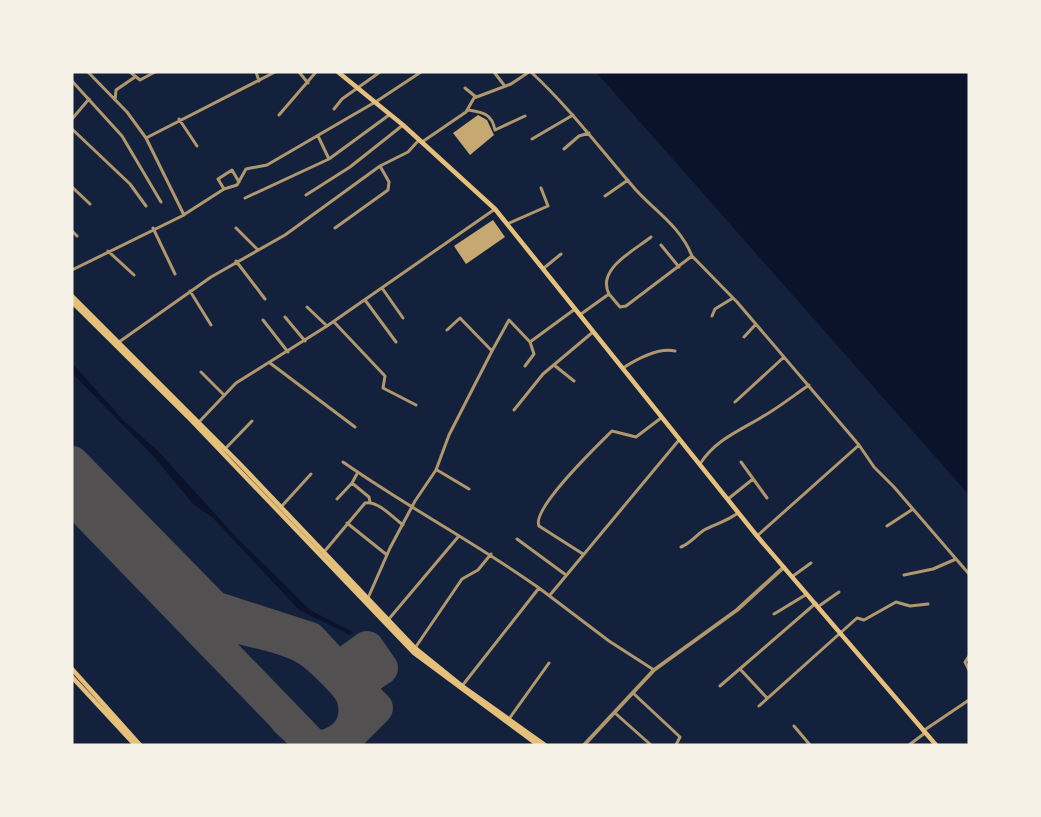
<svg xmlns="http://www.w3.org/2000/svg" width="1041" height="817" viewBox="0 0 1041 817" font-family="'Source Serif 4',serif">
	<style>
		.water { fill: #0b132b }
		.lines { fill: none; stroke-linecap: round; stroke-linejoin: round }
		.taxiway { stroke: #525050; stroke-width: 14 }
		.runway { stroke: #525050; stroke-width: 34 }
		.building { fill: #c6a872 }
		.minor { stroke: #b1986c; stroke-width: 3 }
		.tertiary { stroke: #b1986c; stroke-width: 4 }
		.secondary { stroke: #e5c07b; stroke-width: 4.5 }
	</style>
	<rect width="100%" height="100%" fill="#14213d"/>
	<!-- water -->
	<path class="water" d="M 596,72 L 969,72 L 969,495 Z
		M 72,363 L 124,421 L 157,450 L 237,538 L 288,588 L 310,610 L 353,632 L 350,635 L 299,610 L 213,518 L 193,504 L 155,458 L 72,373 Z"/>
	<g class="lines">
		<!-- taxiway -->
		<path class="taxiway" d="M 162,591 L 189,618 L 203,627 C 231,638 280,643 303,658 C 312,664 342,692 344,701 C 354,736 307,748 284,731 C 270,720 269,702 258,689"/>
		<!-- runway -->
		<path class="runway" d="M 72,463 L 214,608 L 310,639 L 338,669 L 367,648 L 381,668 L 354,686 L 376,708 L 344,740 L 348,745
			M 72,497 L 312,745"/>
	</g>
	<!-- building -->
	<path class="building" d="M 478,115 L 487,120 L 494,135 L 470,155 L 453,133 Z
		M 493,220 L 505,237 L 466,264 L 454,246 Z"/>
	<g class="lines">
		<!-- minor -->
		<path class="minor" d="M 130,72 L 140,80 L 155,72
			M 256,72 L 259,81
			M 299,72 L 308,83
			M 494,72 L 504,85
			M 531,72 C 570,108 601,150 636,190 C 656,212 680,226 692,256 L 626,306 L 620,307 L 609,294 L 581,314
			M 72,81 L 122,136 L 161,202
			M 465,88 L 476,97
			M 115,100 L 116,90 L 135,77
			M 334,109 L 342,99 L 380,72
			M 468,110 C 483,112 492,114 495,130 L 525,116
			M 279,115 L 316,72
			M 72,119 L 89,99
			M 179,119 L 197,146
			M 72,129 L 130,184 L 146,206
			M 318,136 L 329,159
			M 146,138 L 275,72
			M 532,139 L 573,115
			M 422,142 L 466,112 L 474,98 L 511,84 L 529,72
			M 564,149 L 579,136 L 589,133
			M 72,187 L 90,204
			M 224,189 L 218,179 L 232,170 L 239,182
			M 306,195 L 350,167 L 403,125
			M 605,196 L 628,180
			M 245,198 L 329,159 L 389,115
			M 185,214 L 224,189 L 237,185 L 246,169 L 267,165 L 377,101 L 421,72
			M 507,224 L 548,206 L 541,188
			M 153,228 L 175,274
			M 236,228 L 258,250
			M 335,228 L 388,190 L 389,182 L 380,166
			M 72,231 L 77,236
			M 661,245 L 679,267
			M 108,251 L 134,275
			M 692,256 L 737,302 L 859,445 L 874,467 L 894,487 L 969,574
			M 236,261 L 265,299
			M 544,268 L 561,254
			M 72,270 L 184,215 L 146,138 L 127,112 L 88,72
			M 382,288 L 403,318
			M 190,291 L 211,325
			M 609,294 C 596,269 635,250 651,237
			M 365,300 L 396,342
			M 307,307 L 327,326
			M 712,316 L 715,309 L 733,298
			M 285,317 L 305,341
			M 263,320 L 288,352
			M 334,322 L 385,376 L 383,388 L 416,405
			M 744,337 L 756,324
			M 119,342 L 211,277 L 285,235 L 380,166 L 408,152 L 419,140
			M 492,351 L 509,320 L 530,342 L 575,309
			M 270,363 L 355,427
			M 554,365 L 574,381
			M 525,366 L 534,354 L 530,342
			M 623,368 C 637,359 658,347 675,351
			M 201,372 L 224,395
			M 735,402 L 784,357
			M 514,410 L 543,374 L 593,332
			M 199,422 L 236,383 L 327,326 L 495,209
			M 225,449 L 252,421
			M 343,462 C 407,507 476,543 539,588
			M 741,462 L 767,498
			M 700,464 C 715,440 739,431 762,417 C 778,408 793,396 809,385
			M 437,470 L 469,489
			M 352,483 L 369,497 L 370,502
			M 337,499 L 352,483 L 358,472
			M 728,499 L 753,479
			M 281,507 L 311,474
			M 347,523 L 387,555
			M 887,526 L 913,509
			M 757,536 L 859,445
			M 517,539 L 566,575
			M 681,547 C 691,543 695,536 704,530 C 716,524 727,521 738,513
			M 324,552 L 365,503 C 378,500 393,518 403,525
			M 583,554 L 539,526 C 531,509 598,445 612,431 L 636,437 L 661,418
			M 904,575 L 933,569 L 956,559
			M 793,576 L 811,563
			M 550,595 L 679,440
			M 368,598 L 390,548 L 415,501 L 436,470 L 449,435 L 492,351 L 460,318 L 447,330
			M 819,606 L 839,592
			M 774,614 L 807,594
			M 388,620 L 458,537
			M 415,648 L 462,579 L 478,570 L 491,554
			M 969,656 L 965,662 L 969,670
			M 740,669 L 767,698
			M 462,686 L 539,588 L 609,641 L 654,670
			M 720,686 L 816,603
			M 633,693 L 680,737 L 676,745
			M 759,706 L 857,618 L 864,620 L 896,602 L 910,606 L 928,604
			M 615,713 L 651,745
			M 509,719 L 549,663
			M 794,726 L 810,745
			M 923,731 L 969,700
			M 909,745 L 925,733"/>
		<!-- tertiary -->
		<path class="tertiary" d="M 584,745 L 654,670 L 737,610 L 784,567"/>
		<!-- secondary -->
		<path class="secondary" d="M 338,72 L 403,125 L 495,209 L 757,536 L 936,745
			M 72,296 L 239,463 L 415,648 L 462,686 L 545,745
			M 72,302 L 192,421 L 414,653 L 538,745
			M 72,669 L 140,745
			M 72,677 L 135,745"/>
	</g>
	<!-- border -->
	<rect width="1041" height="817" fill="none" stroke="#f6f1e7" stroke-width="147"/>
</svg>
